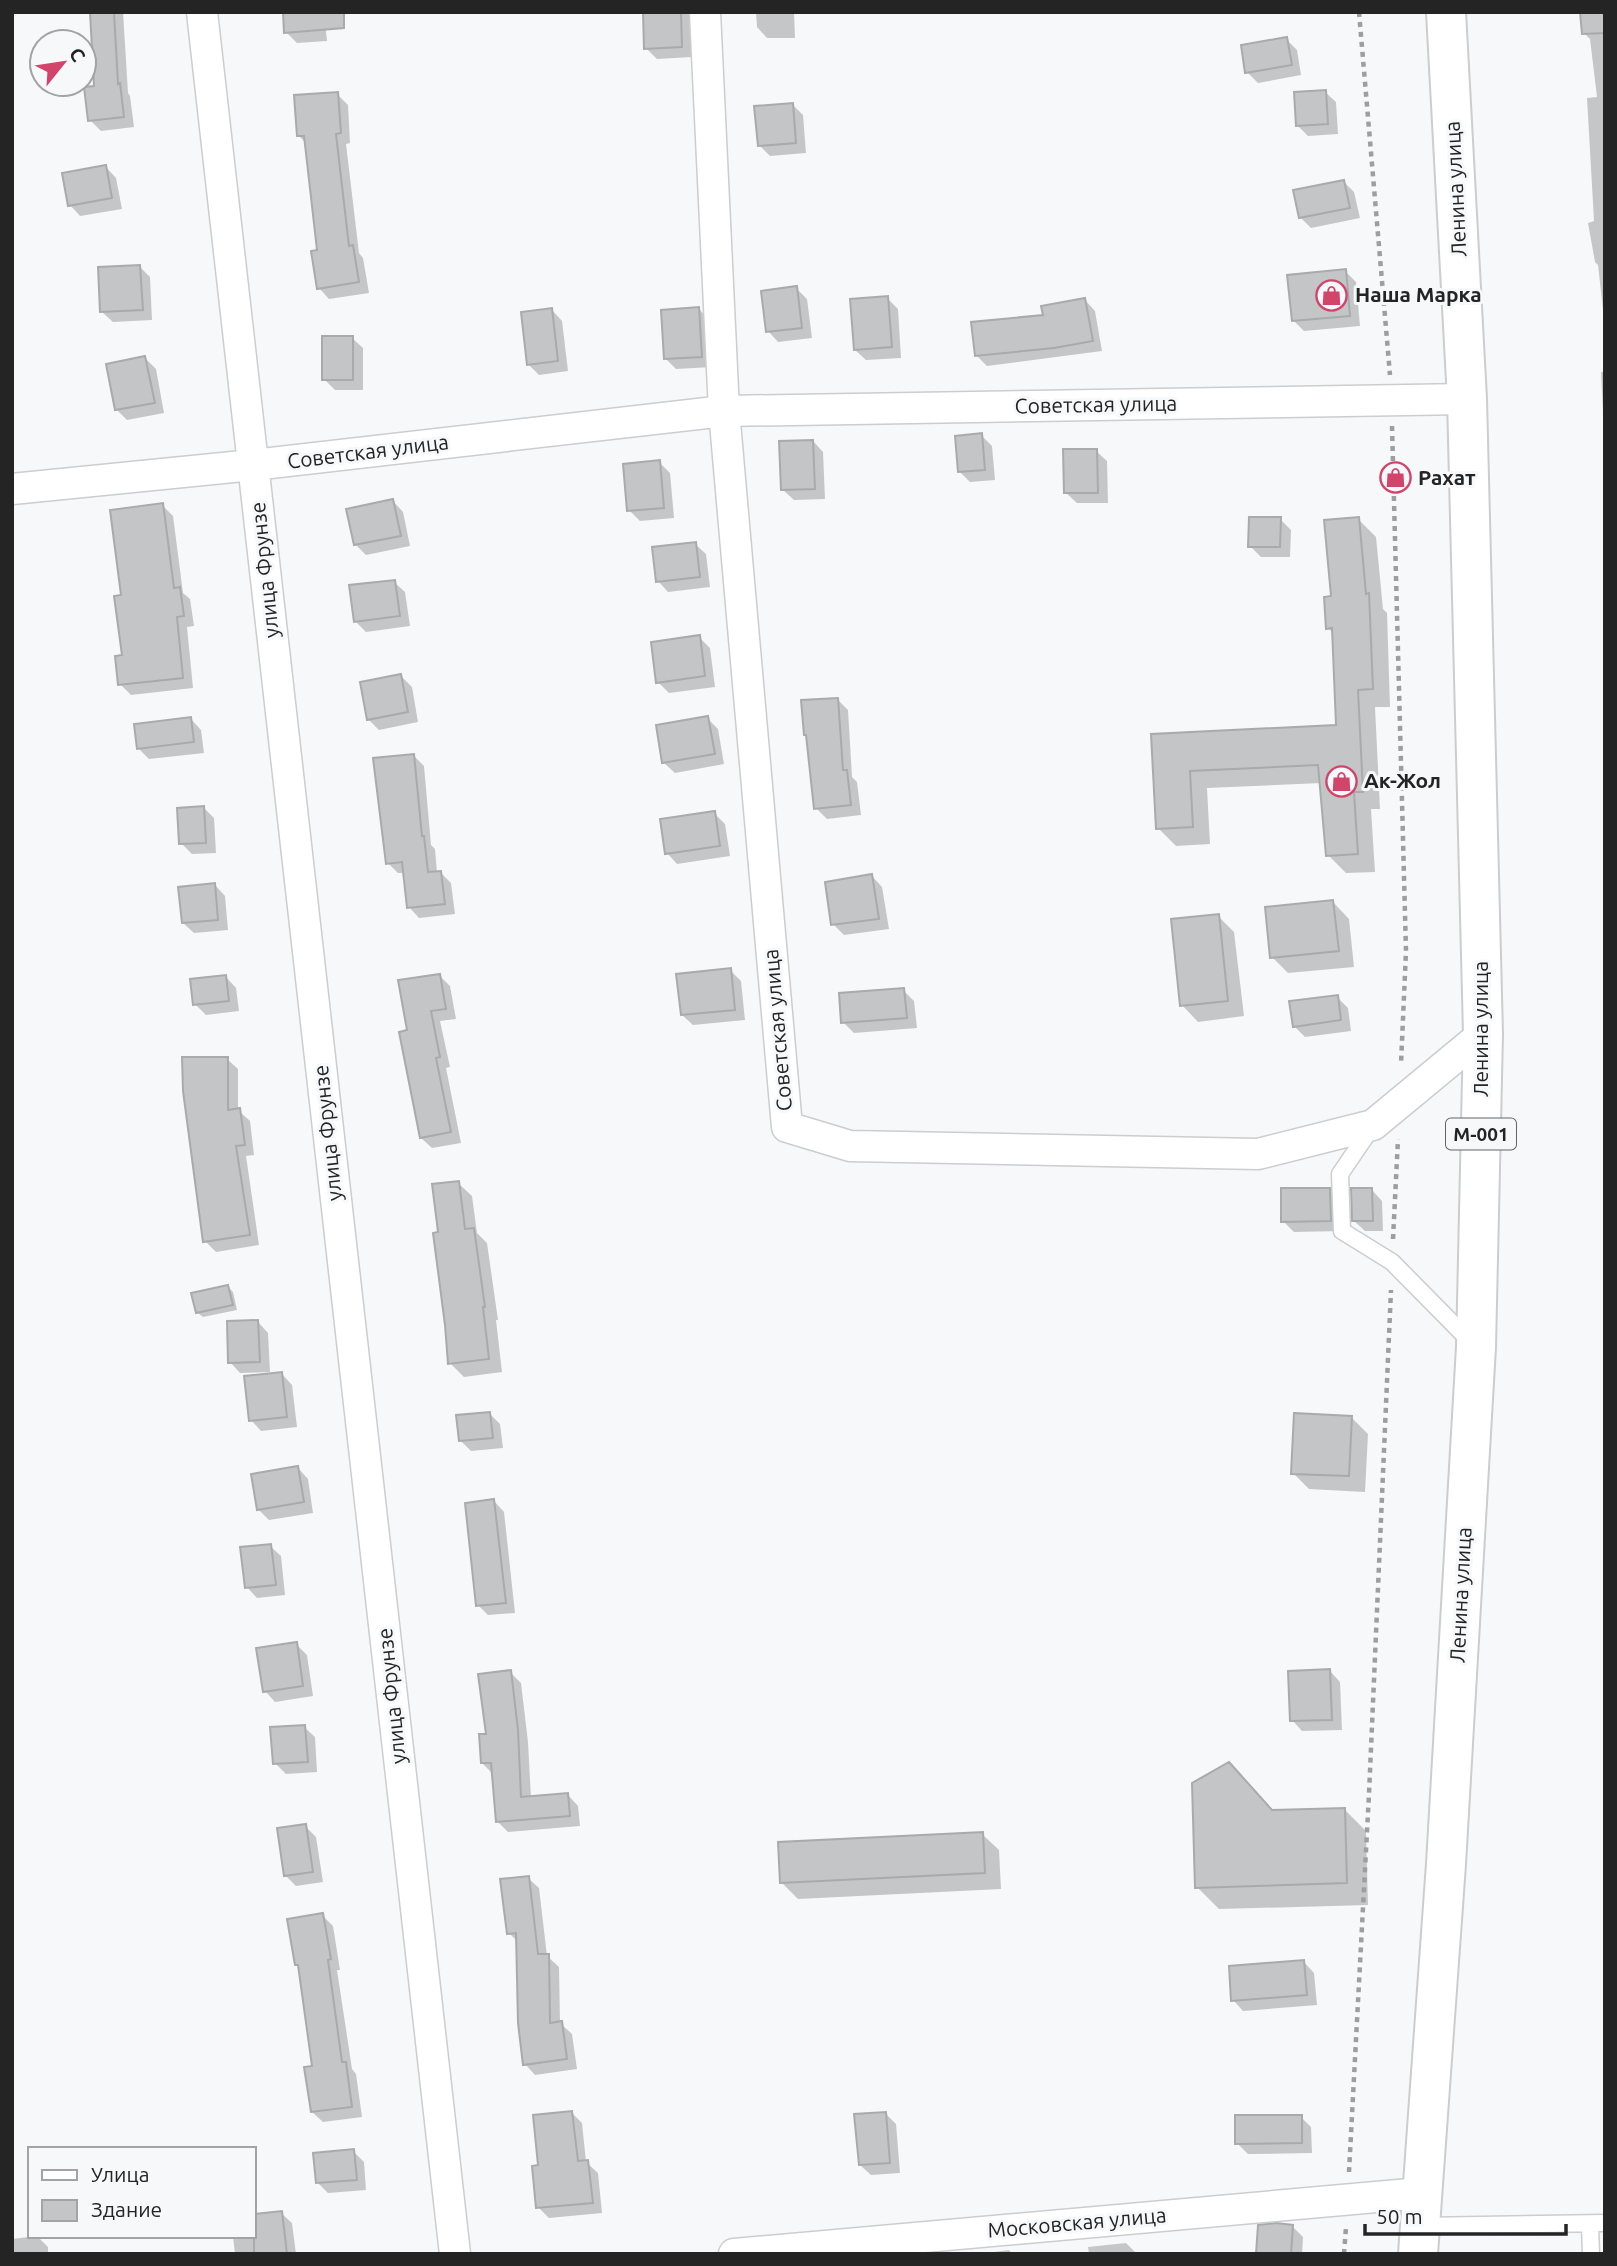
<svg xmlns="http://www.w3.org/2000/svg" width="1617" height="2266" viewBox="0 0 1617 2266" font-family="Ubuntu,sans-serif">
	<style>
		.shadow { fill: #0003 }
		.building { fill: #c4c5c6; stroke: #a9aaab; stroke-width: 2 }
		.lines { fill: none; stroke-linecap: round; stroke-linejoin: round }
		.lane-casing { stroke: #cccdce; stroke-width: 19 }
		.street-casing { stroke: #cccdce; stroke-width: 33 }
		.primary-casing { stroke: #cccdce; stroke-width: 42 }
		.path { stroke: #9d9e9f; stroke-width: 4.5; stroke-dasharray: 5 5; stroke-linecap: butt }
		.lane { stroke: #fff; stroke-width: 16 }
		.street { stroke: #fff; stroke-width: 30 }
		.primary { stroke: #fff; stroke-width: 38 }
		.labels { text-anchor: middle; stroke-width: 6; stroke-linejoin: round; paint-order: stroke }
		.shield { fill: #f7f8fa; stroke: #636465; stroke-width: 2 }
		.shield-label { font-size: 19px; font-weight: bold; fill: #242425 }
		.street-label { font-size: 21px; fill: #242425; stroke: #f7f8fa }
		.poi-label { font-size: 21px; font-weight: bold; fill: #242425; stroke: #f7f8fa; text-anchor: start }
	</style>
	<rect width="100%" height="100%" fill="#f7f8fa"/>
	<!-- shadow -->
	<path class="shadow" d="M 91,12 L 123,12 L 128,93 L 130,96 L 134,127 L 101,131 L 90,120 L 96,88 Z
		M 324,12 L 327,41 L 297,43 L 286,32 Z
		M 644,12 L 691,12 L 692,57 L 657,59 L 646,48 Z
		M 756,12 L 794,12 L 795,38 L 767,38 L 757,27 Z
		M 1605,12 L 1605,327 L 1598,265 L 1595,262 L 1588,223 L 1594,221 L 1587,98 L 1597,97 L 1590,39 L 1584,33 Z
		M 1286,39 L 1297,50 L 1301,75 L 1258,83 L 1247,72 Z
		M 1325,92 L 1336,102 L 1338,134 L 1308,136 L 1297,125 Z
		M 337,94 L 348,105 L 350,143 L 346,144 L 359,253 L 363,258 L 369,293 L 329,299 L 319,288 L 319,252 L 306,143 L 299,136 Z
		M 792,104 L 803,115 L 806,153 L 770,156 L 760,146 Z
		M 106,167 L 116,178 L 122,209 L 80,216 L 70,205 Z
		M 1344,182 L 1354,192 L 1360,218 L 1311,228 L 1300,217 Z
		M 140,267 L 150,277 L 152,320 L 113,322 L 102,312 Z
		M 1345,271 L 1356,282 L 1360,326 L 1304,331 L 1294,321 Z
		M 796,288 L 807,299 L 812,338 L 778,342 L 768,331 Z
		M 887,298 L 898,309 L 901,358 L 866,360 L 855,350 Z
		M 1085,300 L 1095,311 L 1102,351 L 987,366 L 977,356 L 1045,316 Z
		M 699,309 L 709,320 L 712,367 L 676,369 L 665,358 Z
		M 552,310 L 562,321 L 568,371 L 539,375 L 528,364 Z
		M 352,338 L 363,348 L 363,390 L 335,390 L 324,379 Z
		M 145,358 L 156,369 L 164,413 L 127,420 L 116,409 Z
		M 1601,372 L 1605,372 L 1605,413 L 1603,411 Z
		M 981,435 L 992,446 L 995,480 L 970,482 L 959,471 Z
		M 813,441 L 823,452 L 825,499 L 794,500 L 783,490 Z
		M 1096,451 L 1107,461 L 1108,503 L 1077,503 L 1066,493 Z
		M 659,462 L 670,473 L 674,518 L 640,521 L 629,510 Z
		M 393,501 L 403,512 L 410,546 L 366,555 L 355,544 Z
		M 162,505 L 173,516 L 183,593 L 190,599 L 194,626 L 187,627 L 193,688 L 131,695 L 120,684 L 124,656 L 123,597 Z
		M 1280,519 L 1291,530 L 1290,557 L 1261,557 L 1250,546 Z
		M 1358,519 L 1376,537 L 1383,609 L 1387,613 L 1390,707 L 1375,707 L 1380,809 L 1371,809 L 1375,872 L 1346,873 L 1328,855 L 1322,783 L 1207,788 L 1210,844 L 1176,846 L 1158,828 L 1153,735 L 1338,727 L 1334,634 L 1328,628 L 1333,598 Z
		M 695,544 L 706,554 L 710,587 L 668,592 L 658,581 Z
		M 394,582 L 405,592 L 410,626 L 366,632 L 355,621 Z
		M 699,637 L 710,648 L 715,687 L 669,693 L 658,682 Z
		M 401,676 L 412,687 L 418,722 L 379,730 L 368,719 Z
		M 837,699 L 848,710 L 852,777 L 857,782 L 861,815 L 827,819 L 816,808 L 808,738 L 805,735 Z
		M 707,718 L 718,729 L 724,764 L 675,773 L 664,763 Z
		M 191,719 L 201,730 L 204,753 L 149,759 L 138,748 Z
		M 413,755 L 424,766 L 431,845 L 435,849 L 437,873 L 441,873 L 451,883 L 455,914 L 419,918 L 409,907 L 405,873 L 398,873 L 388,863 Z
		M 204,808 L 214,818 L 216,853 L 192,854 L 181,843 Z
		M 714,813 L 725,824 L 730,856 L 677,864 L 667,853 Z
		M 872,876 L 882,887 L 889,929 L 844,935 L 833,924 Z
		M 215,885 L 225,896 L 228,930 L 194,933 L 183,923 Z
		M 1333,902 L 1349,919 L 1354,967 L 1288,973 L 1272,957 Z
		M 1218,916 L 1234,932 L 1244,1016 L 1198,1022 L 1182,1005 Z
		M 730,970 L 741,981 L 745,1020 L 693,1025 L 682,1015 Z
		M 440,976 L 450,986 L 456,1019 L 440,1021 L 450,1067 L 446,1068 L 461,1143 L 432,1148 L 421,1138 L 409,1032 Z
		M 226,977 L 236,988 L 239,1011 L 206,1015 L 195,1004 Z
		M 903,990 L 914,1001 L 917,1028 L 854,1033 L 843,1022 Z
		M 1337,997 L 1348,1008 L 1351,1031 L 1305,1037 L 1294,1026 Z
		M 227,1059 L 238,1069 L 238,1110 L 250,1121 L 254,1155 L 246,1156 L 259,1245 L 216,1252 L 205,1241 Z
		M 458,1183 L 472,1196 L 477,1233 L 487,1243 L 498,1320 L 496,1320 L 502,1372 L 464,1377 L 450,1363 L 440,1234 Z
		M 1329,1190 L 1340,1201 L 1341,1231 L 1294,1232 L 1283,1221 Z
		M 1372,1190 L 1382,1201 L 1383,1231 L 1365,1231 L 1354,1221 Z
		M 228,1287 L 233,1292 L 237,1310 L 203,1317 L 198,1313 Z
		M 258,1322 L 268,1333 L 270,1372 L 240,1373 L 230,1362 Z
		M 282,1374 L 292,1385 L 297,1427 L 261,1431 L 251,1420 Z
		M 490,1414 L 500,1424 L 503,1448 L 471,1451 L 460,1440 Z
		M 1352,1418 L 1368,1434 L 1365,1492 L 1309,1489 L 1293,1473 Z
		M 298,1468 L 308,1479 L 313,1513 L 269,1520 L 258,1509 Z
		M 494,1501 L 504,1512 L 515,1613 L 488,1615 L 478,1605 Z
		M 270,1546 L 281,1556 L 285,1595 L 257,1598 L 247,1587 Z
		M 296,1644 L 307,1655 L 313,1696 L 275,1702 L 265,1691 Z
		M 1330,1671 L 1340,1682 L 1342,1730 L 1302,1731 L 1292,1720 Z
		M 510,1672 L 521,1683 L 528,1742 L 531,1798 L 568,1795 L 578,1806 L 580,1826 L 508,1832 L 497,1821 L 493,1774 L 482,1763 L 488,1736 Z
		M 304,1727 L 315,1737 L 317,1772 L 286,1774 L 275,1763 Z
		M 1229,1765 L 1273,1811 L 1344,1809 L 1366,1831 L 1368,1905 L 1219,1909 L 1197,1887 Z
		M 305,1826 L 316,1837 L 323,1882 L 296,1886 L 285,1875 Z
		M 982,1834 L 999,1850 L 1001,1889 L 798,1899 L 782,1883 Z
		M 528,1878 L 539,1888 L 547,1956 L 559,1967 L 560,2023 L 572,2034 L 577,2069 L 535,2075 L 525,2064 L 518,1942 L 509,1933 Z
		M 322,1915 L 333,1926 L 340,1970 L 337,1970 L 352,2069 L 356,2074 L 362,2117 L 323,2122 L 312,2112 L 314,2068 L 301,1969 L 296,1964 Z
		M 1304,1962 L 1314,1973 L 1317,2005 L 1243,2011 L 1233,2000 Z
		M 572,2113 L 582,2123 L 586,2162 L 598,2173 L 602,2213 L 549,2218 L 538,2207 L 540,2167 Z
		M 885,2113 L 896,2124 L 900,2173 L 871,2175 L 860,2165 Z
		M 1301,2117 L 1311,2127 L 1312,2153 L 1248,2154 L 1237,2143 Z
		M 353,2151 L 364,2162 L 366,2190 L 328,2193 L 318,2183 Z
		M 281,2213 L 292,2223 L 296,2254 L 235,2254 L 233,2236 L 254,2236 L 254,2216 Z
		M 1292,2226 L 1303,2237 L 1302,2254 L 1258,2254 Z
		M 37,2236 L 48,2247 L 48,2254 L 12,2254 L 12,2239 Z
		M 1126,2243 L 1137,2254 L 1089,2254 L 1088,2247 Z
		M 1009,2250 L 1012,2254 L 979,2254 Z"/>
	<!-- building -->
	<path class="building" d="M 90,12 L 114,12 L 118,84 L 120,83 L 124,117 L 88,121 L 84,87 L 94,86 Z
		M 283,12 L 344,12 L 344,28 L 284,33 Z
		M 643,12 L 681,12 L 682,47 L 644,49 Z
		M 1580,12 L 1605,12 L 1605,33 L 1582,34 Z
		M 1287,37 L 1292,65 L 1245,73 L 1241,45 Z
		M 1326,90 L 1328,124 L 1296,126 L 1294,92 Z
		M 338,92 L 341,133 L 336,134 L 349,246 L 353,245 L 359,282 L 317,289 L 311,251 L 317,250 L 304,136 L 297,136 L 294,95 Z
		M 793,103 L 796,143 L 758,146 L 754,106 Z
		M 106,165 L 112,198 L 68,206 L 62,173 Z
		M 1344,180 L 1350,208 L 1299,218 L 1293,190 Z
		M 140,265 L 143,310 L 100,312 L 98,267 Z
		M 1346,269 L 1350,316 L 1292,321 L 1287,275 Z
		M 797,286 L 802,328 L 766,332 L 761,291 Z
		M 888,296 L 892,347 L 854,350 L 850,299 Z
		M 1085,298 L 1093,341 L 1054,348 L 975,356 L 971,322 L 1043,315 L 1041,306 Z
		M 699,307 L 702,357 L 664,359 L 661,310 Z
		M 552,308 L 558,361 L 527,365 L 521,312 Z
		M 322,336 L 353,336 L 353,380 L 322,380 Z
		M 145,356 L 155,403 L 115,410 L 106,364 Z
		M 982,433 L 985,470 L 958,472 L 955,436 Z
		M 813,440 L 815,489 L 781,490 L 779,441 Z
		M 1063,449 L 1097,449 L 1098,493 L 1064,493 Z
		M 660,460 L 664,508 L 627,511 L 623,464 Z
		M 393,499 L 401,536 L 354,545 L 346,509 Z
		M 163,503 L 174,588 L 180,587 L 184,616 L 177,617 L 183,678 L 118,685 L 115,656 L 122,655 L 114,596 L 121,595 L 110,510 Z
		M 1249,517 L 1281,517 L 1280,547 L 1248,547 Z
		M 1359,517 L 1366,594 L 1369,593 L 1373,689 L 1358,690 L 1363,792 L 1354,792 L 1358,854 L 1326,856 L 1318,765 L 1190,771 L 1193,827 L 1156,829 L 1151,734 L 1336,725 L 1332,628 L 1326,629 L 1324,597 L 1331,596 L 1324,520 Z
		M 696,542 L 700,577 L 656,582 L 652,547 Z
		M 395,580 L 400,616 L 354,622 L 349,585 Z
		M 700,635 L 705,676 L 656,683 L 651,642 Z
		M 401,674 L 408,712 L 367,720 L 360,682 Z
		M 838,698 L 843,770 L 847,770 L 851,805 L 814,809 L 806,735 L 804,735 L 801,700 Z
		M 708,716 L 715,754 L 662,763 L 656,725 Z
		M 191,717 L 194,742 L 137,749 L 134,724 Z
		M 414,754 L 422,836 L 424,836 L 428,872 L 441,871 L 445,904 L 407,908 L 402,862 L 386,864 L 373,758 Z
		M 204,806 L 206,843 L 179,844 L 177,808 Z
		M 715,811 L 720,846 L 665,854 L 660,819 Z
		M 872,874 L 879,919 L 831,925 L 825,882 Z
		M 215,883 L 218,920 L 182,923 L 178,887 Z
		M 1333,900 L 1339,951 L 1270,958 L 1265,907 Z
		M 1219,914 L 1228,1001 L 1180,1006 L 1171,919 Z
		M 731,968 L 735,1010 L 681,1015 L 676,974 Z
		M 440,974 L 446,1009 L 431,1011 L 440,1057 L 436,1058 L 451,1132 L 420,1138 L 399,1032 L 407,1030 L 398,980 Z
		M 226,975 L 229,1001 L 193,1005 L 190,979 Z
		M 904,988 L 907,1018 L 841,1023 L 839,993 Z
		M 1338,995 L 1341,1020 L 1293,1027 L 1289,1001 Z
		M 182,1057 L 228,1057 L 228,1110 L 240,1108 L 245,1145 L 236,1146 L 250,1235 L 203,1242 L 183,1091 Z
		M 459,1181 L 465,1229 L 474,1228 L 485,1307 L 483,1307 L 489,1359 L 448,1364 L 445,1325 L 433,1233 L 438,1232 L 432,1184 Z
		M 1281,1188 L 1330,1188 L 1331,1221 L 1281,1222 Z
		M 1351,1188 L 1372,1188 L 1373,1221 L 1352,1221 Z
		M 228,1285 L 233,1305 L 196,1313 L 191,1293 Z
		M 258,1320 L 260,1362 L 228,1363 L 227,1321 Z
		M 282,1372 L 287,1417 L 249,1421 L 244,1376 Z
		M 490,1412 L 493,1438 L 459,1441 L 456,1415 Z
		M 1294,1413 L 1352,1416 L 1349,1476 L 1291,1474 Z
		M 298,1466 L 304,1502 L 257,1510 L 251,1474 Z
		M 494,1499 L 506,1603 L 476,1606 L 465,1503 Z
		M 271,1544 L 276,1585 L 245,1588 L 240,1547 Z
		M 297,1642 L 303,1686 L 263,1692 L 256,1648 Z
		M 1330,1669 L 1332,1720 L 1290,1721 L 1288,1671 Z
		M 511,1670 L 518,1730 L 521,1797 L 568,1793 L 570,1816 L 496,1822 L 491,1763 L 481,1763 L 479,1734 L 486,1734 L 478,1674 Z
		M 305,1725 L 308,1762 L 273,1764 L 270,1727 Z
		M 1229,1762 L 1272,1810 L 1345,1808 L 1347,1883 L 1195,1888 L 1192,1783 Z
		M 306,1824 L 313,1872 L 284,1876 L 277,1828 Z
		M 983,1832 L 985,1873 L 780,1883 L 778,1842 Z
		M 529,1876 L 538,1954 L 549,1954 L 550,2023 L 562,2021 L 567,2059 L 523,2065 L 518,2023 L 516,1933 L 507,1934 L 500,1879 Z
		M 323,1913 L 331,1959 L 328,1960 L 342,2062 L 346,2062 L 352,2107 L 311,2112 L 304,2067 L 312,2066 L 298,1965 L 295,1965 L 287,1919 Z
		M 1304,1960 L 1307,1995 L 1231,2001 L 1229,1966 Z
		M 572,2111 L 578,2161 L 588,2160 L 593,2203 L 536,2208 L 532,2166 L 538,2165 L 533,2115 Z
		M 886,2112 L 890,2163 L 859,2165 L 854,2114 Z
		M 1235,2115 L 1302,2115 L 1302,2143 L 1235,2144 Z
		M 354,2149 L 357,2180 L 316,2183 L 313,2153 Z
		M 282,2211 L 287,2254 L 254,2254 L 254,2214 Z
		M 1276,2223 L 1293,2225 L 1291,2254 L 1256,2254 L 1258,2225 Z"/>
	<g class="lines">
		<defs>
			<path id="lane" d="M 1372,1127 L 1340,1174 L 1342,1231 L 1392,1262 L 1471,1342
				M 1590,2225 L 1591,2254
				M 1420,2226 L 1605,2223"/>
			<path id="street" d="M 202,12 L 455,2254
				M 705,12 L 724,411 L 787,1127 L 850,1146 L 1258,1154 L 1373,1125 L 1483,1034
				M 12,489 L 253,465 L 724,411 L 1467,399
				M 734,2254 L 1421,2193"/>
			<path id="primary" d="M 1418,2254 L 1446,1864 L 1476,1347 L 1483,1034 L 1467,399 L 1446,12"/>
		</defs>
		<!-- lane casing -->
		<use href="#lane" class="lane-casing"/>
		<!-- street casing -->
		<use href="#street" class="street-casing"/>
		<!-- primary casing -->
		<use href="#primary" class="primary-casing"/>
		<!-- path -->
		<path class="path" d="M 1359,12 L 1390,375
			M 1392,426 L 1406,951 L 1401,1064
			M 1393,1239 L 1398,1139
			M 1349,2172 L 1369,1794 L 1391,1290
			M 1344,2254 L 1346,2227"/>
		<!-- lane -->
		<use href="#lane" class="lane"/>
		<!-- street -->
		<use href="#street" class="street"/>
		<!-- primary -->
		<use href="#primary" class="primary"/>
	</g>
	<!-- icons -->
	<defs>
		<symbol id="shop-ring" viewBox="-11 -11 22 22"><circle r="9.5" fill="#f7f8fa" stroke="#d3446a" stroke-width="1.5"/><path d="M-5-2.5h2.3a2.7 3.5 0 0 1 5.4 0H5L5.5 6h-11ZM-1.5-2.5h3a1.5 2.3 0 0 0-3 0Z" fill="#d3446a"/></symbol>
	</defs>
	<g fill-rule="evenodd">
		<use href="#shop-ring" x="1314" y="278" width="35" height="35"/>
		<use href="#shop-ring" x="1378" y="460" width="35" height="35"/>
		<use href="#shop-ring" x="1324" y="764" width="35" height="35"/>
	</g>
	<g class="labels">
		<!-- shield labels -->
		<rect class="shield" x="1446" y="1118.5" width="70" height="31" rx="5"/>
		<g class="shield-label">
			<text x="1481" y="1141">М-001</text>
		</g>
		<!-- street labels -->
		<g class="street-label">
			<text transform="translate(1456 189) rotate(-93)" y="7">Ленина улица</text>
			<text transform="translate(1096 405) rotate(-1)" y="7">Советская улица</text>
			<text transform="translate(368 452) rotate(-7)" y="7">Советская улица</text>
			<text transform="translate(265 570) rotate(-96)" y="7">улица Фрунзе</text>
			<text transform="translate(1481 1029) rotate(-90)" y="7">Ленина улица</text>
			<text transform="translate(778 1030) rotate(-95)" y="7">Советская улица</text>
			<text transform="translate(328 1133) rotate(-96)" y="7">улица Фрунзе</text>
			<text transform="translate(1461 1595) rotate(-87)" y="7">Ленина улица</text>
			<text transform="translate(392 1696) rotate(-96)" y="7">улица Фрунзе</text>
			<text transform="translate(1077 2223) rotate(-5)" y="7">Московская улица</text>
		</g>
		<!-- poi labels -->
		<g class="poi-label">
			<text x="1355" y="302">Наша Марка</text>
			<text x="1418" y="485">Рахат</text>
			<text x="1364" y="788">Ак-Жол</text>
		</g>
	</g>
	<!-- border -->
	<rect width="1617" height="2266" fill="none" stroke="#242425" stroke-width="28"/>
	<!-- legend -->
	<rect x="28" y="2147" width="228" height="91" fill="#f7f8fa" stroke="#a3a3a5" stroke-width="2"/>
	<rect x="42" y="2170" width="35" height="10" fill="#ffffff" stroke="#a3a3a5" stroke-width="2"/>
	<text x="91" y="2182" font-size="21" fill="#242425">Улица</text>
	<rect x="42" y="2200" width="35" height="21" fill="#c4c5c6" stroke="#a3a3a5" stroke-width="2"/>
	<text x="91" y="2217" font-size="21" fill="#242425">Здание</text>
	<!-- north arrow -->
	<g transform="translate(63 63) rotate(60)"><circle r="33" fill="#f7f8fa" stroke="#a3a3a5" stroke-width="2"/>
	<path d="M0-5L12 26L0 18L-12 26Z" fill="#d3446a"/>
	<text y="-10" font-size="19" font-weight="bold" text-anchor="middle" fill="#242425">С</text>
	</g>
	<!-- scale -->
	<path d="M1365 2224v10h201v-10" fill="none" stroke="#242425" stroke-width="3.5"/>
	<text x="1376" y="2224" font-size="21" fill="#242425" stroke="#f7f8fa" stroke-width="5" paint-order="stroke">50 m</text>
</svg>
